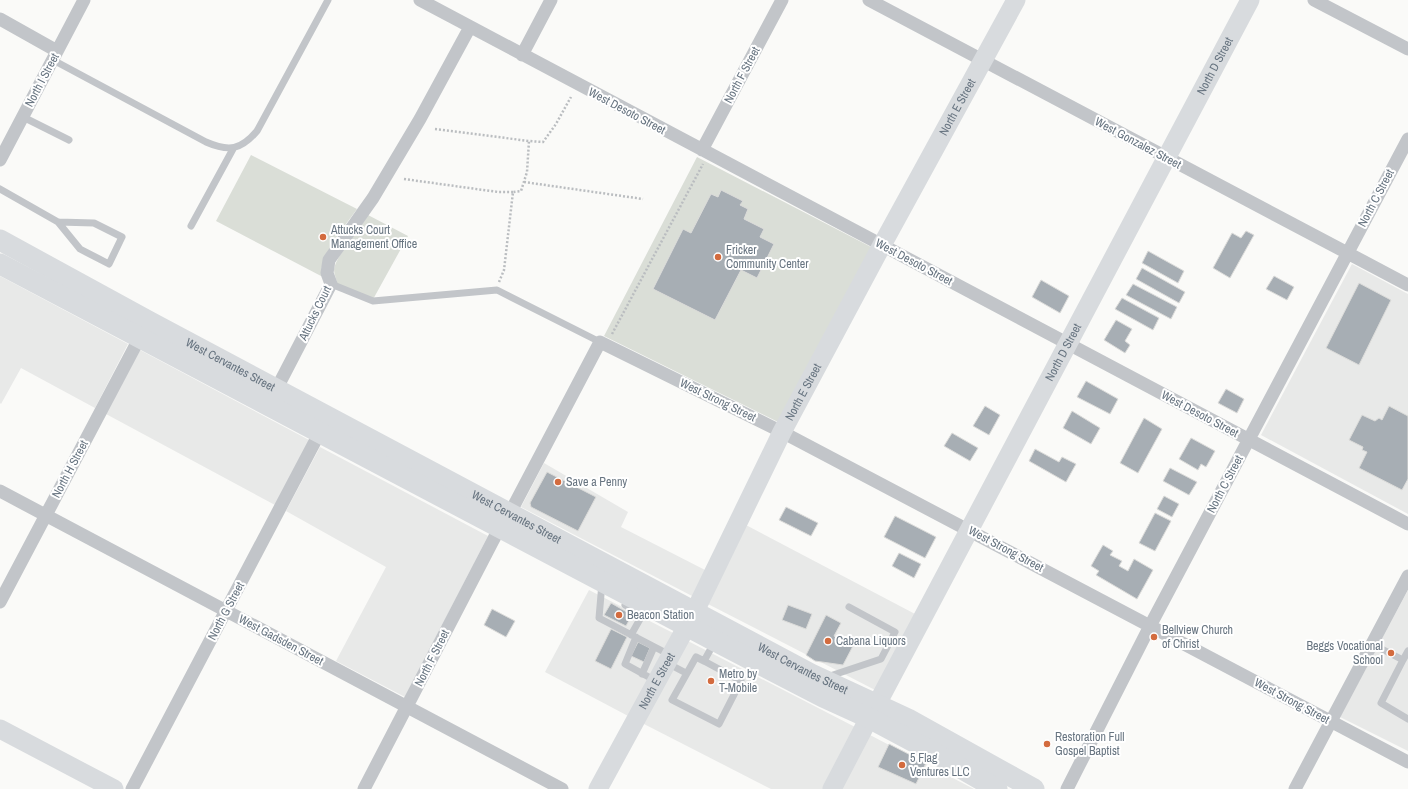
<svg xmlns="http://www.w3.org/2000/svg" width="1408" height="789" viewBox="0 0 1408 789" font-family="'Archivo Narrow',sans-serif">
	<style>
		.built { fill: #e8e9e8 }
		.green { fill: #daded7 }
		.building { fill: #a7aeb4; stroke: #dcdcda }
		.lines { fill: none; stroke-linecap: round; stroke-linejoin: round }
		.path { stroke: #babdc0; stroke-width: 2.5; stroke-dasharray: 2 2; stroke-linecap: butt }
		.lane { stroke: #c2c5c9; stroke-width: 7 }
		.street { stroke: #c2c5c9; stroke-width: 13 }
		.secondary { stroke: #d8dbde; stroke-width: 19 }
		.primary { stroke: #d8dbde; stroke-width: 21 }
		.poi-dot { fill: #d36b3e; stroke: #fff; stroke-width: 1.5 }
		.labels { text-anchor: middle; stroke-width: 4; stroke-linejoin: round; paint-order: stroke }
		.street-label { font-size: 12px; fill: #677480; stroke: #fff }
		.poi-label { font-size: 12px; fill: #677480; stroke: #fff; text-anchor: start }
	</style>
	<rect width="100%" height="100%" fill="#fafaf8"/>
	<!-- built -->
	<path class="built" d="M 1352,264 L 1408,294 L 1408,514 L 1261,435 Z
		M 0,276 L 128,344 L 95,408 L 21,368 L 1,404 L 0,403 Z
		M 140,350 L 309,440 L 275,505 L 106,414 Z
		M 320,447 L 488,536 L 405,697 L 336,661 L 386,567 L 286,511 Z
		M 544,463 L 628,512 L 621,527 L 707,571 L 694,597 L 521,507 Z
		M 744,524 L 917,615 L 877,691 L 706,603 Z
		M 589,590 L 675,634 L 630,717 L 545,672 Z
		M 1408,590 L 1408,751 L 1340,717 Z
		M 686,640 L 857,728 L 825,789 L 771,789 L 642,723 Z
		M 868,734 L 974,789 L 839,789 Z"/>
	<!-- green -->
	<path class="green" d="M 251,155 L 357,209 C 345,226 319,256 321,276 L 216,221 Z
		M 697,157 L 873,248 L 780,423 L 604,336 Z
		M 368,215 L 408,236 L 371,303 L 337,285 C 337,279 334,275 334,269 C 336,256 360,228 368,215 Z"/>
	<!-- building -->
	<path class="building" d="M 721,190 L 743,201 L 740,205 L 748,209 L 744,219 L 764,229 L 760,237 L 774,244 L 757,278 L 741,270 L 715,320 L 653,289 L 683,229 L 691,233 L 711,194 L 718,197 Z
		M 1246,231 L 1254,235 L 1230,278 L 1213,268 L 1232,233 L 1241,238 Z
		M 1148,251 L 1184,271 L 1178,283 L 1142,263 Z
		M 1142,268 L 1185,292 L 1179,303 L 1136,279 Z
		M 1274,276 L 1294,287 L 1287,300 L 1266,289 Z
		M 1041,280 L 1069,296 L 1060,313 L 1032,297 Z
		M 1359,283 L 1391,300 L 1359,365 L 1326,348 Z
		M 1133,284 L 1177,307 L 1171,319 L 1126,295 Z
		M 1122,298 L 1159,318 L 1153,330 L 1115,309 Z
		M 1116,320 L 1132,329 L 1125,341 L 1130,345 L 1125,353 L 1104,340 Z
		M 1086,381 L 1118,399 L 1110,414 L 1077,397 Z
		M 1226,389 L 1244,399 L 1237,413 L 1218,403 Z
		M 985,406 L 1000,415 L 989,435 L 973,426 Z
		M 1389,406 L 1408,416 L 1408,479 L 1402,490 L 1359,468 L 1367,452 L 1362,450 L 1363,447 L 1349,440 L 1362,415 L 1375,421 L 1379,418 L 1382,420 Z
		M 1072,411 L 1100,428 L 1091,444 L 1063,428 Z
		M 1144,418 L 1162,429 L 1138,473 L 1120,463 Z
		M 952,433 L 978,448 L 970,461 L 944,446 Z
		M 1191,438 L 1215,451 L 1206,467 L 1201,464 L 1198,470 L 1179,459 Z
		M 1035,449 L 1059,462 L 1062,457 L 1076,464 L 1066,482 L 1029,461 Z
		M 1170,468 L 1197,482 L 1189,495 L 1163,481 Z
		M 547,472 L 596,497 L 578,531 L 531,507 L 530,503 Z
		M 1164,496 L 1179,504 L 1172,517 L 1157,509 Z
		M 786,507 L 818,523 L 811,536 L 779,520 Z
		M 1155,513 L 1171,521 L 1155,551 L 1139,543 Z
		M 895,516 L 936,537 L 925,558 L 884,537 Z
		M 1103,545 L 1113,551 L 1110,555 L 1122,561 L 1119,566 L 1128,571 L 1134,559 L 1153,570 L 1137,599 L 1096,575 L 1099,571 L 1091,566 Z
		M 899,553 L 921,564 L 914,578 L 892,566 Z
		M 611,603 L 632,615 L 626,626 L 604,615 Z
		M 788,605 L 812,614 L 806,629 L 782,620 Z
		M 492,609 L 515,621 L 506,637 L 484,625 Z
		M 826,615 L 841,623 L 834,636 L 853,646 L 843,665 L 815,661 L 806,655 Z
		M 611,629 L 627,637 L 611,669 L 595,661 Z
		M 638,642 L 650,648 L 644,662 L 631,656 Z
		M 889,744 L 926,763 L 916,784 L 878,767 Z"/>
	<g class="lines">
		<!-- path -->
		<path class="path" d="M 435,129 L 529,141
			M 404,179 L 498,192 L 513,192
			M 524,182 L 643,199
			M 499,282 L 504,270 L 513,192 L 521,191 L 527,172 L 529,141 L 543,142 L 556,124 L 571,97
			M 612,334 L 703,164"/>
		<!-- lane -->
		<path class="lane" d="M 53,60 L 206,142 C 229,152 241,150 257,131 L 328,0
			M 23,117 L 69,140
			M 0,189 L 58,222 L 94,223 L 122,237 L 109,264 L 80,249 L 58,222
			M 191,226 L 233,149
			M 331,284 L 373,301 L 497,290 L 600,342
			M 602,583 L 599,618 L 670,655
			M 625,605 L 642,615
			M 631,635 L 644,612
			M 636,637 L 625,664 L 656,681
			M 1372,644 L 1403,660 L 1381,703 L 1408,719
			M 1403,660 L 1408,651
			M 704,661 L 696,657 L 672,700 L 719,724 L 741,681 L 704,661 L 714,643
			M 667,663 L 686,673
			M 642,674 L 654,647
			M 827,677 L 881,659 L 895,632 L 849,607"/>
		<!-- street -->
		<path class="street" d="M 420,0 L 1408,524
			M 869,0 L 1408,285
			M 1314,0 L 1408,49
			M 0,19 L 57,51
			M 522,55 L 551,0
			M 702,150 L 782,0
			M 0,160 L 84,0
			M 277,388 L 331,284 L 327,273 L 329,260 L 373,198 L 420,119 L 470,27
			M 0,491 L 562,789
			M 510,513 L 600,342 L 782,432 L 1408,762
			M 0,602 L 140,337
			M 132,789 L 320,432
			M 364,789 L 500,527
			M 1067,789 L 1150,626 L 1408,139
			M 1295,789 L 1408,576"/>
		<!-- secondary -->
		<g class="secondary">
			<path id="s1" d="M 877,704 L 1250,0"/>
			<path d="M 0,729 L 114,789"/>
			<path id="s2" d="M 598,789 L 695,611 L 782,432 L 882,245 L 1016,0"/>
			<path d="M 832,789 L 869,718"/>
		</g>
		<!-- primary -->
		<g class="primary">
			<path id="s3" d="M 0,240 L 150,322 L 811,674 L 908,719 L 1034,789"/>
			<path d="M 0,264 L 715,641 L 823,697 L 869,718 L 931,751 L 997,789"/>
		</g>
	</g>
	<!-- markers -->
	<g class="poi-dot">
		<circle cx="323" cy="237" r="4"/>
		<circle cx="718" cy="257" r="4"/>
		<circle cx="558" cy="482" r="4"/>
		<circle cx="619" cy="615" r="4"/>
		<circle cx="1154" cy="637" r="4"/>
		<circle cx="828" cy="641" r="4"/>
		<circle cx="1391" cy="653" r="4"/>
		<circle cx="711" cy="681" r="4"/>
		<circle cx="1047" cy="744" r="4"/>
		<circle cx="902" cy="765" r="4"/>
	</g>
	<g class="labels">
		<!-- street labels -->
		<g class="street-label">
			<text dy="4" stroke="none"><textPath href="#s1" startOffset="722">North D Street</textPath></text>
			<text transform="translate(742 75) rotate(-62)" y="4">North F Street</text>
			<text transform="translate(42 80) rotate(-62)" y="4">North I Street</text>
			<text dy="4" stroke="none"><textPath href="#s2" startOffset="771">North E Street</textPath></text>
			<text transform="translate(627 111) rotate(28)" y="4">West Desoto Street</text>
			<text transform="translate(1138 143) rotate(28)" y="4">West Gonzalez Street</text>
			<text transform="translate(1376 198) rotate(-62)" y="4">North C Street</text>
			<text transform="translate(914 262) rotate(28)" y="4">West Desoto Street</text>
			<text transform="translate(315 313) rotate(-64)" y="4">Attucks Court</text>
			<text dy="4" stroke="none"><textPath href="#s1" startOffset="398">North D Street</textPath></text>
			<text dy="4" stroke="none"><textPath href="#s3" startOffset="262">West Cervantes Street</textPath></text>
			<text dy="4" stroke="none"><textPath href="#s2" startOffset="447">North E Street</textPath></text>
			<text transform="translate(718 400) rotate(26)" y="4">West Strong Street</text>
			<text transform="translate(1200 414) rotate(28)" y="4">West Desoto Street</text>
			<text transform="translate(70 469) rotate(-62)" y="4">North H Street</text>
			<text transform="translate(1225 484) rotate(-62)" y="4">North C Street</text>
			<text dy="4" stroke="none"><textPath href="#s3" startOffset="586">West Cervantes Street</textPath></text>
			<text transform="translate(1006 549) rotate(28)" y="4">West Strong Street</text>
			<text transform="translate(226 611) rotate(-62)" y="4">North G Street</text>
			<text transform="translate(281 640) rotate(28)" y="4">West Gadsden Street</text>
			<text transform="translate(432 658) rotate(-63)" y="4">North F Street</text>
			<text dy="4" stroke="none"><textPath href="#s3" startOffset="910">West Cervantes Street</textPath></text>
			<text dy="4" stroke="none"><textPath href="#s2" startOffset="123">North E Street</textPath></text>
			<text transform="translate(1292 701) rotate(28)" y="4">West Strong Street</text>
		</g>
		<!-- poi labels -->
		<g class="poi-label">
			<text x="331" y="234">Attucks Court<tspan x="331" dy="14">Management Office</tspan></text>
			<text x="726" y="254">Fricker<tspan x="726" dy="14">Community Center</tspan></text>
			<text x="566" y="486">Save a Penny</text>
			<text x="627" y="619">Beacon Station</text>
			<text x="1162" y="634">Bellview Church<tspan x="1162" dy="14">of Christ</tspan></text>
			<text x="836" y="645">Cabana Liquors</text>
			<text x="1383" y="650" text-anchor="end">Beggs Vocational<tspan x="1383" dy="14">School</tspan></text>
			<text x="719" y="678">Metro by<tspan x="719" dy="14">T-Mobile</tspan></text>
			<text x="1055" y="741">Restoration Full<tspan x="1055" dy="14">Gospel Baptist</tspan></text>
			<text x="910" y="762">5 Flag<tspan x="910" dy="14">Ventures LLC</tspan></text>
		</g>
	</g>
</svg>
